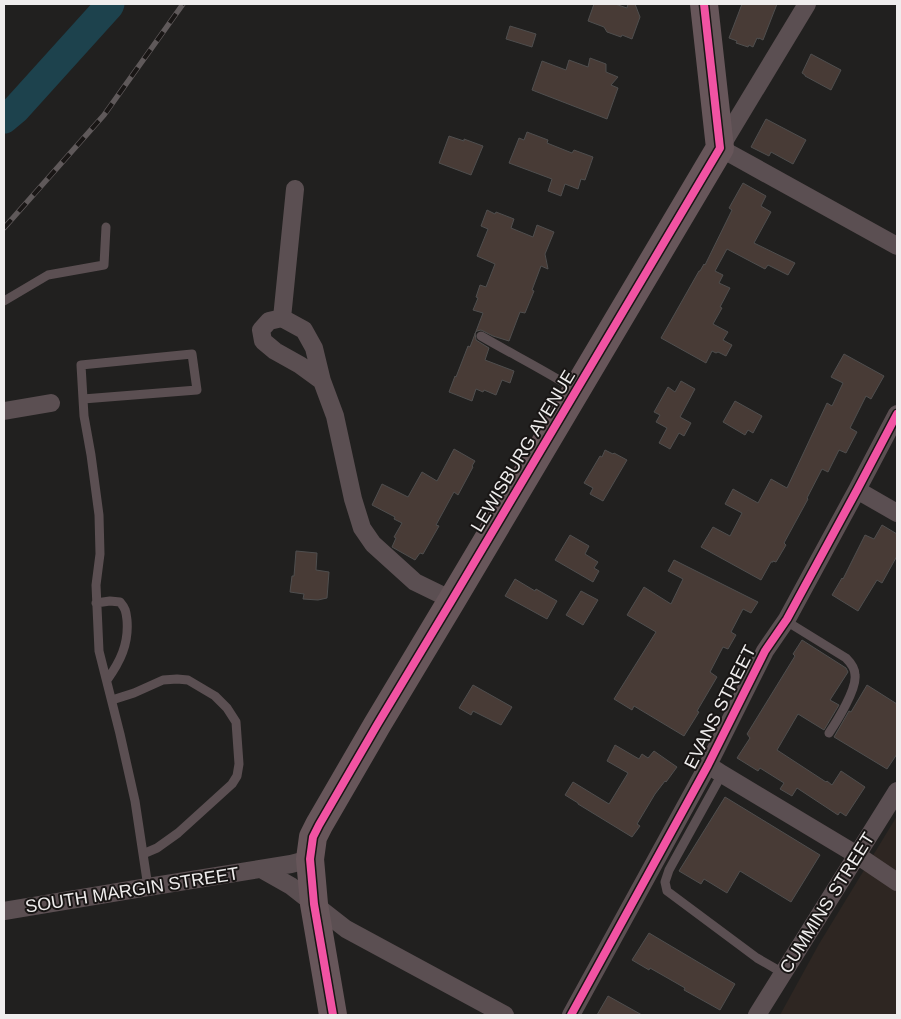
<svg xmlns="http://www.w3.org/2000/svg" width="901" height="1019" viewBox="0 0 901 1019" font-family="Helvetica,sans-serif">
	<style>
		.built { fill: #2e2622 }
		.lines { fill: none; stroke-linecap: round; stroke-linejoin: round }
		.river { stroke: #1d424d; stroke-width: 29 }
		.building { fill: #483b36; stroke: #4f4e4e }
		.lane { stroke: #5b4f52; stroke-width: 9 }
		.street { stroke: #5b4f52; stroke-width: 18 }
		.primary { stroke: #67565a; stroke-width: 28 }
		.rail-casing { stroke: #5f595a; stroke-width: 5.5 }
		.rail { stroke: #191615; stroke-width: 4; stroke-dasharray: 11; stroke-linecap: butt }
		.cycleway-casing { stroke: #191615; stroke-width: 11 }
		.cycleway { stroke: #f153a3; stroke-width: 8 }
		.labels { text-anchor: middle; stroke-width: 4; stroke-linejoin: round; paint-order: stroke }
		.street-label { font-size: 18px; fill: #efeded; stroke: #191615 }
	</style>
	<rect width="100%" height="100%" fill="#21201f"/>
	<!-- built -->
	<path class="built" d="M 897,816 L 897,1015 L 780,1015 L 819,944 Z"/>
	<g class="lines">
		<!-- river -->
		<path class="river" d="M 4,119 L 16,109 L 109,6 L 110,4"/>
	</g>
	<!-- building -->
	<path class="building" d="M 594,4 L 615,4 L 627,8 L 628,4 L 635,4 L 640,17 L 632,39 L 622,35 L 621,37 L 607,32 L 604,27 L 588,21 Z
		M 742,4 L 777,4 L 763,40 L 759,38 L 759,39 L 757,38 L 753,47 L 749,45 L 748,47 L 736,43 L 737,41 L 729,38 Z
		M 510,26 L 536,34 L 532,47 L 506,39 Z
		M 811,54 L 841,70 L 831,90 L 805,76 L 805,75 L 802,73 Z
		M 590,58 L 606,64 L 606,72 L 618,77 L 611,85 L 618,88 L 607,119 L 532,90 L 542,61 L 566,70 L 569,60 L 588,67 Z
		M 766,119 L 806,140 L 793,164 L 771,152 L 769,156 L 751,147 Z
		M 527,132 L 548,140 L 547,143 L 572,153 L 574,150 L 593,157 L 585,180 L 581,179 L 578,189 L 565,184 L 561,196 L 548,191 L 552,179 L 509,163 L 519,138 L 524,140 Z
		M 449,136 L 464,141 L 464,139 L 483,146 L 471,175 L 439,163 Z
		M 743,183 L 766,196 L 761,206 L 771,212 L 754,243 L 795,263 L 788,275 L 768,265 L 765,269 L 727,249 L 715,271 L 723,275 L 719,283 L 730,288 L 720,307 L 722,308 L 713,324 L 728,332 L 723,340 L 732,345 L 726,356 L 718,352 L 716,353 L 712,351 L 706,363 L 661,338 L 699,271 L 700,271 L 704,264 L 705,265 L 732,210 L 729,208 Z
		M 487,210 L 495,214 L 496,212 L 514,219 L 511,228 L 533,237 L 537,225 L 554,232 L 545,254 L 548,269 L 541,266 L 532,290 L 534,291 L 525,313 L 520,312 L 509,341 L 493,336 L 481,330 L 477,331 L 475,333 L 476,340 L 489,348 L 485,360 L 514,371 L 510,383 L 502,380 L 496,395 L 484,390 L 483,392 L 476,389 L 472,401 L 449,392 L 455,376 L 456,377 L 468,346 L 470,347 L 483,313 L 473,310 L 478,298 L 476,297 L 480,285 L 486,287 L 495,264 L 477,256 L 488,229 L 481,226 Z
		M 844,354 L 884,376 L 871,399 L 866,396 L 850,428 L 857,432 L 846,453 L 839,450 L 828,472 L 822,469 L 807,498 L 808,499 L 784,543 L 786,545 L 776,562 L 773,561 L 773,562 L 771,562 L 761,580 L 701,547 L 713,527 L 730,536 L 742,513 L 725,504 L 733,489 L 758,503 L 771,479 L 787,488 L 827,403 L 832,406 L 843,383 L 831,377 Z
		M 681,381 L 695,389 L 680,417 L 691,423 L 684,436 L 679,433 L 670,449 L 659,443 L 667,428 L 656,422 L 660,415 L 654,412 L 668,387 L 675,392 Z
		M 735,401 L 762,416 L 753,433 L 748,430 L 745,435 L 723,422 Z
		M 454,449 L 475,461 L 472,466 L 473,467 L 458,495 L 454,492 L 436,525 L 439,526 L 423,554 L 420,553 L 415,560 L 392,547 L 396,538 L 394,537 L 402,523 L 394,519 L 395,517 L 372,505 L 382,484 L 408,497 L 422,472 L 437,481 Z
		M 605,450 L 613,454 L 614,453 L 627,460 L 603,501 L 590,494 L 593,488 L 584,483 L 600,456 L 602,457 Z
		M 882,525 L 897,534 L 897,556 L 882,583 L 877,580 L 858,611 L 832,595 L 842,578 L 843,579 L 865,535 L 874,539 Z
		M 570,535 L 589,546 L 585,554 L 598,562 L 594,568 L 599,571 L 593,582 L 555,560 Z
		M 296,551 L 317,553 L 316,570 L 329,572 L 327,598 L 318,600 L 303,599 L 304,594 L 290,592 L 292,576 L 294,576 Z
		M 674,560 L 758,602 L 751,613 L 743,609 L 731,632 L 736,635 L 728,649 L 723,647 L 710,672 L 717,677 L 697,711 L 699,712 L 684,736 L 634,706 L 632,710 L 614,699 L 656,632 L 627,615 L 644,587 L 671,604 L 683,579 L 668,571 Z
		M 515,579 L 535,591 L 536,589 L 557,601 L 547,619 L 505,596 Z
		M 581,591 L 598,600 L 583,625 L 566,615 Z
		M 802,640 L 846,668 L 848,672 L 830,700 L 839,705 L 824,730 L 798,714 L 777,750 L 826,782 L 827,781 L 832,785 L 841,771 L 865,787 L 846,816 L 840,812 L 838,815 L 797,788 L 792,796 L 780,789 L 784,783 L 760,768 L 758,771 L 737,758 L 750,738 L 747,734 L 795,656 L 793,654 Z
		M 473,685 L 512,707 L 501,725 L 473,711 L 471,715 L 459,708 Z
		M 867,685 L 897,704 L 897,754 L 887,769 L 834,737 L 849,711 L 851,712 Z
		M 615,745 L 639,759 L 642,754 L 648,758 L 654,751 L 677,767 L 666,782 L 665,781 L 655,794 L 637,824 L 640,826 L 632,837 L 578,804 L 578,803 L 565,795 L 573,782 L 609,804 L 628,773 L 607,761 Z
		M 725,797 L 820,855 L 791,902 L 740,871 L 727,893 L 704,879 L 701,884 L 679,871 Z
		M 649,933 L 735,984 L 720,1010 L 684,990 L 685,988 L 650,968 L 649,970 L 632,960 Z
		M 608,996 L 642,1015 L 597,1015 Z"/>
	<g class="lines">
		<!-- lane -->
		<path class="lane" d="M 4,301 L 48,275 L 104,265 L 106,227
			M 481,336 C 512,354 544,370 574,389
			M 83,399 L 197,390 L 192,354 L 81,365 L 84,416 L 91,455 L 99,515 L 100,554 L 96,585 L 99,651 L 120,734 L 135,801 L 148,887
			M 96,603 L 110,601 L 120,602 C 126,609 126,612 127,620 C 129,644 120,662 107,680
			M 786,621 L 846,658 C 851,663 855,668 855,675 C 857,689 837,721 829,733
			M 112,700 L 134,693 L 163,680 L 177,679 L 188,680 L 215,696 L 227,708 L 236,722 L 239,764 L 237,776 L 232,784 L 210,804 L 178,833 L 157,848 L 143,854
			M 722,774 L 669,870 L 665,882 L 667,891 L 757,958 L 783,973"/>
		<!-- street -->
		<path class="street" d="M 807,4 L 720,148 L 897,246
			M 282,318 L 295,189
			M 322,381 L 314,348 L 304,330 L 282,318 L 269,321 L 261,330 L 263,341 L 275,351 L 300,365 L 322,381 L 335,416 L 353,499 L 362,528 L 373,544 L 415,582 L 452,600
			M 4,411 L 51,403
			M 857,490 L 897,513
			M 708,765 L 722,774 L 857,855 L 897,882
			M 261,869 L 291,886 L 346,929 L 505,1015
			M 4,911 L 148,887 L 291,864 L 310,859
			M 571,1015 L 708,765 L 765,651 L 787,619 L 857,490 L 897,414
			M 757,1015 L 897,791"/>
		<!-- primary -->
		<path class="primary" d="M 333,1015 L 314,904 L 310,859 L 313,837 L 319,825 L 377,725 L 452,600 L 720,148 L 704,4"/>
		<defs>
			<path id="rail" d="M 4,228 L 104,115 L 183,4"/>
		</defs>
		<!-- rail casing -->
		<use href="#rail" class="rail-casing"/>
		<!-- rail -->
		<use href="#rail" class="rail"/>
		<defs>
			<path id="cycleway" d="M 333,1015 L 314,904 L 310,859 L 313,837 L 319,825 L 377,725 L 452,600 L 720,148 L 704,4
				M 571,1015 L 708,765 L 765,651 L 787,619 L 857,490 L 897,414"/>
		</defs>
		<!-- cycleway casing -->
		<use href="#cycleway" class="cycleway-casing"/>
		<!-- cycleway -->
		<use href="#cycleway" class="cycleway"/>
	</g>
	<g class="labels">
		<!-- street labels -->
		<g class="street-label">
			<text transform="translate(523 451) rotate(-59)" y="6">LEWISBURG AVENUE</text>
			<text transform="translate(720 707) rotate(-63)" y="6">EVANS STREET</text>
			<text transform="translate(132 890) rotate(-9)" y="6">SOUTH MARGIN STREET</text>
			<text transform="translate(827 903) rotate(-58)" y="6">CUMMINS STREET</text>
		</g>
	</g>
	<!-- border -->
	<rect width="901" height="1019" fill="none" stroke="#efeded" stroke-width="10"/>
</svg>
